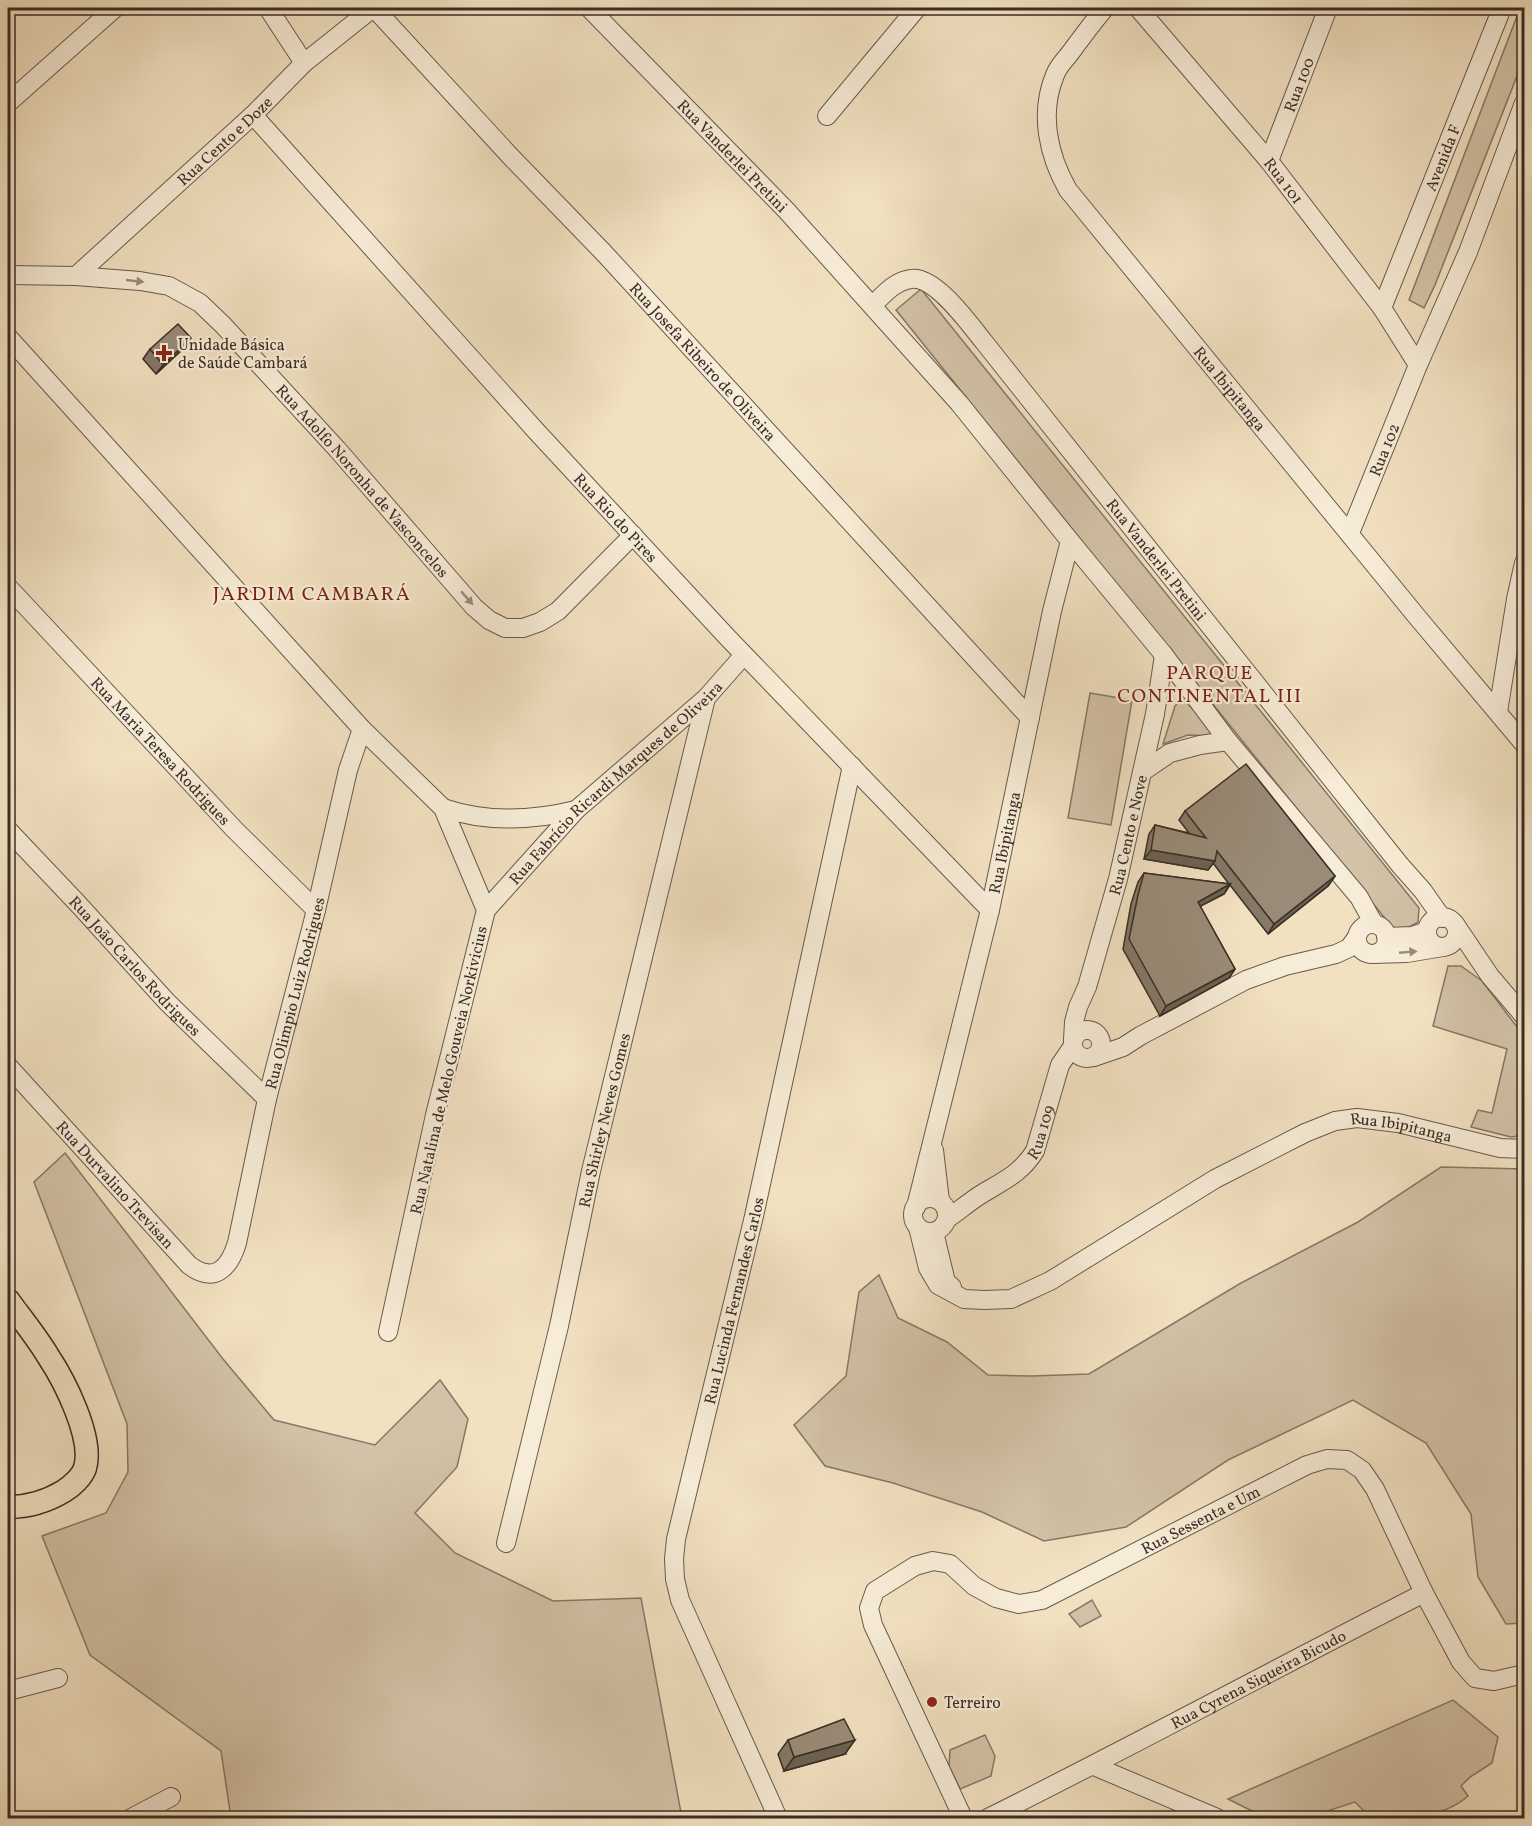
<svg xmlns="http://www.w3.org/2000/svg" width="1532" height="1826" viewBox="0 0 1532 1826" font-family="Vollkorn,serif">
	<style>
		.green { fill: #d3c2a7; stroke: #867867; stroke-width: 1.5 }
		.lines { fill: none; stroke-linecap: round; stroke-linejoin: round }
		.minor-casing { stroke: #675a4e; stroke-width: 20 }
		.major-casing { stroke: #392d27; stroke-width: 25 }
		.minor { stroke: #f7ecd7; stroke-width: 18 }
		.major { stroke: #f2e1c1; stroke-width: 22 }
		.wall { fill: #847866; stroke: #392d27; stroke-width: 1.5 }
		.shaded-wall { fill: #6b6153; stroke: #392d27; stroke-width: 1.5 }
		.building { fill: #998b77; stroke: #392d27; stroke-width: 1.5 }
		.oneway { fill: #988c7f }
		.poi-dot { fill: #8f2418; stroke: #f7ecd7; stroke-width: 2 }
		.labels { text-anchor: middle; stroke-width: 4.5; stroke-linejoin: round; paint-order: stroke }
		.street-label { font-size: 16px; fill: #392d27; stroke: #f7ecd7 }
		.poi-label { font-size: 16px; fill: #392d27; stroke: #f7ecd7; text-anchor: start }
		.quarter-label { font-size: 20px; letter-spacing: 1.5px; fill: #7a1f14; stroke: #f7ecd7 }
	</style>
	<rect width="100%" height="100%" fill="#f2e1c1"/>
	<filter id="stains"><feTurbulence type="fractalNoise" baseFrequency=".00333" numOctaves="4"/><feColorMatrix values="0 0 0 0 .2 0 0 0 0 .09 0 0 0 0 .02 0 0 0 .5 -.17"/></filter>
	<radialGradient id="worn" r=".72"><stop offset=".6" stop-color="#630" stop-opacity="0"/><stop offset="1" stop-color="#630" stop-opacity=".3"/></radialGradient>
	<!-- green -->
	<path class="green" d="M 1520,8 L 1524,8 L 1524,58 L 1435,285 L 1424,308 L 1409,300 Z
		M 921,289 L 1419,908 L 1418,922 L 1399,933 L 1388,922 L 896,310 Z
		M 1090,693 L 1132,700 L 1111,825 L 1068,818 Z
		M 1182,699 L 1214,728 L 1214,736 L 1188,735 L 1163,744 L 1175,706 Z
		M 1448,966 L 1461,966 L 1482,981 L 1524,1036 L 1524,1135 L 1511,1137 L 1471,1127 L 1478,1110 L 1492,1113 L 1507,1049 L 1433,1026 Z
		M 65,1153 L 223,1359 L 274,1420 L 375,1445 L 440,1380 L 468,1419 L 457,1467 L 415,1513 L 455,1553 L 553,1601 L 641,1598 L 682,1818 L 231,1818 L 221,1751 L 90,1655 L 42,1536 L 106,1513 L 128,1472 L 127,1424 L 34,1182 Z
		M 1441,1167 L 1524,1169 L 1524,1623 L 1506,1624 L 1478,1577 L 1471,1514 L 1426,1443 L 1353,1400 L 1228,1460 L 1126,1527 L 1044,1541 L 982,1512 L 893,1483 L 825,1466 L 794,1425 L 846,1376 L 859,1292 L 879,1275 L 898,1318 L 947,1342 L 988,1375 L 1032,1376 L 1089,1374 L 1241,1283 L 1358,1222 Z
		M 1092,1600 L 1101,1616 L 1080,1627 L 1069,1614 Z
		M 1453,1700 L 1498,1737 L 1492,1763 L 1470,1777 L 1461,1786 L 1468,1796 C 1442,1819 1404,1819 1371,1818 L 1355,1802 L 1330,1810 L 1327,1818 L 1266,1818 L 1228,1799 Z
		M 985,1735 L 995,1756 L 991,1776 L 960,1789 L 949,1766 L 950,1750 Z"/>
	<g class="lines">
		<defs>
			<g id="minor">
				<path d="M 268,8 L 304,63"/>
				<path id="s1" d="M 374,8 L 511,157 L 604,253 L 1030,718"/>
				<path id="s2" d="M 589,8 L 786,210 L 959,403 L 1070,541 L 1164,655 L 1228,741 L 1359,897 L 1374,924"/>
				<path id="s3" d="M 1105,8 C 1093,22 1082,37 1071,52 C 1066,59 1058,66 1055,75 C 1039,113 1048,155 1068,190 L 1418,618 L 1524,744"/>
				<path id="s4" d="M 1138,8 L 1269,161 L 1382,308 L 1418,365"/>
				<path d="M 8,103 L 115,8"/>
				<path id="s5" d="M 253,115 L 537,432 L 728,638 L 990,910"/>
				<path d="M 827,116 L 917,8"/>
				<path id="s6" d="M 1269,161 L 1328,8"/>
				<path id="s7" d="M 8,275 L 76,276 L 140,281 L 169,286 L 200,303 L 223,325 L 337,449 L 474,607 L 489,620 L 505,628 L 523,628 L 540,622 L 558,611 L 633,535"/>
				<path id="s8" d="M 76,276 L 253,115 L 304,63 L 373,8"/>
				<path id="s9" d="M 873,305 C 884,294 895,281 911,279 C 935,275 970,325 984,342 L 1400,865 L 1423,891 L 1442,918"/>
				<path id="s10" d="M 1382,308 L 1502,8"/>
				<path d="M 8,337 L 362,729 L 443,808 L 486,910 L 435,1115 L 388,1332"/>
				<path id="s11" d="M 1350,533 L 1418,365 L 1468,252 L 1524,103"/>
				<path id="s12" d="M 8,587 L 234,829 L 316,910"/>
				<path d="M 1498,712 L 1516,599 L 1524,563"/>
				<path d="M 1142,772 L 1155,714 L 1164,655"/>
				<path d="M 443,808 C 487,823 531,821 576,810"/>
				<path id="s13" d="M 8,830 L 80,906 L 167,1002 L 267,1099"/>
				<path id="s14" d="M 486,910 L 576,810 L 706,698 L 744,655"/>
				<circle cx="1442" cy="932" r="15"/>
				<path d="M 1455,924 L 1490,976 L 1524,1016"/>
				<circle cx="1372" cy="939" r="15"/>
				<path d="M 1386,937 L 1412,936 L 1427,931"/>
				<path d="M 1372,954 L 1407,953 L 1443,947"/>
				<circle cx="1087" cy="1044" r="14"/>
				<path id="s15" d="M 1073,1040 L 1074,1022 L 1078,1007 L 1087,987 L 1118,879 L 1142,772 L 1170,753 L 1200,745 L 1228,741"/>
				<path d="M 1094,1057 L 1123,1047 L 1140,1036 L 1246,980 L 1285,966 L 1336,954 L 1349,948 L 1357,937"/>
				<path id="s16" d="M 8,1066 L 189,1265 C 214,1284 229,1269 237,1243 L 267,1099 L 316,910 L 348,770 L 362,729"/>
				<path d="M 934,1150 L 940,1201"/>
				<circle cx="930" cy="1215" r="17"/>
				<path id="s17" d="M 916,1207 L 990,910 L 1052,611 L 1070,541"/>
				<path id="s18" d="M 947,1219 C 957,1212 967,1204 977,1197 C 1000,1182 1019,1176 1035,1151 L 1060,1065 L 1073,1046"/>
				<path id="s19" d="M 918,1227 L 928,1268 L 938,1285 L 964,1299 L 984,1300 L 1011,1299 L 1050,1281 L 1215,1179 L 1305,1133 L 1335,1121 L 1357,1118 L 1398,1123 L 1500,1148 L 1524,1149"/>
				<path d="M 934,1232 L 946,1282 L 952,1287"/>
				<path id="s20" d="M 506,1543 L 559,1326 L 591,1171 L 706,698"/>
				<path d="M 8,1691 L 58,1678"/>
				<path d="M 1094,1766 L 1217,1818"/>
				<path d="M 131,1818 L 171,1797"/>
				<path id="s21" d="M 778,1818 L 680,1600 L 675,1579 L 674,1559 L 676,1539 L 754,1216 L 852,766"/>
				<path id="s22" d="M 963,1818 L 873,1625 L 869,1608 L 875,1591 L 915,1566 L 933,1561 L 950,1564 L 974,1586 L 996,1598 L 1019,1604 L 1042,1600 L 1307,1465 L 1327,1459 L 1347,1460 L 1362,1470 L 1375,1489 L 1424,1593 L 1461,1662 L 1475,1678 L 1494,1681 L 1524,1674"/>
				<path id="s23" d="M 988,1818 C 1135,1745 1278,1667 1424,1593"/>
			</g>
			<path id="major" d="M 8,1300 C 21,1318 36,1336 48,1356 C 64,1380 94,1438 85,1468 C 82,1477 72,1486 64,1491 C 46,1502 28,1507 8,1507"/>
		</defs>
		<!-- minor casing -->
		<use href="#minor" class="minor-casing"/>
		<!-- major casing -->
		<use href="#major" class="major-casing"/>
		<!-- minor -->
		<use href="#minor" class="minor"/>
		<!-- major -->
		<use href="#major" class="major"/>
	</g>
	<!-- wall -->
	<path class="wall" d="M 185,347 L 156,374 L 143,359 L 150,349 Z
		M 1185,811 L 1335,876 L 1328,886 L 1268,934 L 1230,885 L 1224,894 L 1200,906 L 1235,969 L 1229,978 L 1160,1016 L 1123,949 L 1131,904 L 1138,882 L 1144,873 L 1229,884 L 1213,863 L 1208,870 L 1144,859 L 1149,834 L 1155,825 L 1189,833 L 1179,820 Z
		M 788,1740 L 845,1754 L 784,1771 L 778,1754 Z"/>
	<!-- shaded-wall -->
	<path class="shaded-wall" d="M 191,338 L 185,347 L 156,374 L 163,365 Z
		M 1151,850 L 1215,861 L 1208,870 L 1144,859 Z
		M 1335,876 L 1328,886 L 1268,934 L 1274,924 Z
		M 1230,884 L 1224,894 L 1191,911 L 1198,902 Z
		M 1235,969 L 1229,978 L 1160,1016 L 1166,1006 Z
		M 855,1740 L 845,1754 L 784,1771 L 794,1757 Z"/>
	<!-- building -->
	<path class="building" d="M 178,324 L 191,338 L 163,365 L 150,349 Z
		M 1246,764 L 1335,876 L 1274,924 L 1217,851 L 1215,861 L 1151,850 L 1155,825 L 1206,838 L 1185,811 Z
		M 1144,873 L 1230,884 L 1198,902 L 1235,969 L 1166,1006 L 1129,939 L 1138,895 Z
		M 844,1719 L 855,1740 L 794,1757 L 788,1740 Z"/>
	<!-- one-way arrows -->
	<defs><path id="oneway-solid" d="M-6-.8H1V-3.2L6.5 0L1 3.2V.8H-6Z" transform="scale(1.5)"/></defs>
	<g class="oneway">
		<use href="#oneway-solid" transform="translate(135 281) rotate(6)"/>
		<use href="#oneway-solid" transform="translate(467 598) rotate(49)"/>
		<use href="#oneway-solid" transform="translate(1408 952) rotate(-5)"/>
	</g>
	<!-- markers -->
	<g class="poi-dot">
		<path d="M161 344h6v6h6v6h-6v6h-6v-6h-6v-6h6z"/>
		<circle cx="932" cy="1702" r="6"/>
	</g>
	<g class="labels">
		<!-- street labels -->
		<g class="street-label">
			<text dy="6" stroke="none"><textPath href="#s6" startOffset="82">Rua 100</textPath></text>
			<text dy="6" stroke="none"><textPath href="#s8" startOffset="201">Rua Cento e Doze</textPath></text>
			<text dy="6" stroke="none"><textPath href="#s2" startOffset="206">Rua Vanderlei Pretini</textPath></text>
			<text dy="6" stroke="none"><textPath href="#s10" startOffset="162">Avenida F</textPath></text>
			<text dy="6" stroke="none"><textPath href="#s4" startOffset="226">Rua 101</textPath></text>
			<text dy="6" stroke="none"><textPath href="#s1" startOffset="483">Rua Josefa Ribeiro de Oliveira</textPath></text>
			<text dy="6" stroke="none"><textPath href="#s3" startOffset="460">Rua Ibipitanga</textPath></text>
			<text dy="6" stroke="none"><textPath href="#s11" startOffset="90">Rua 102</textPath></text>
			<text dy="6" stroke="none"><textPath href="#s7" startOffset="438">Rua Adolfo Noronha de Vasconcelos</textPath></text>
			<text dy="6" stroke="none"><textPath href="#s5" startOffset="542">Rua Rio do Pires</textPath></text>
			<text dy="6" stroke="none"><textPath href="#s9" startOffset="424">Rua Vanderlei Pretini</textPath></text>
			<text dy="6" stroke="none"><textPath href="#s12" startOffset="224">Rua Maria Teresa Rodrigues</textPath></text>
			<text dy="6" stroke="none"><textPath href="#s14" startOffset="182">Rua Fabrício Ricardi Marques de Oliveira</textPath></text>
			<text dy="6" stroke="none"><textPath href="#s15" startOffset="213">Rua Cento e Nove</textPath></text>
			<text dy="6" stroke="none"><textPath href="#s17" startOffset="375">Rua Ibipitanga</textPath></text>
			<text dy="6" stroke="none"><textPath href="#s13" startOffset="186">Rua João Carlos Rodrigues</textPath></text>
			<text dy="6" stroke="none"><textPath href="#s16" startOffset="592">Rua Olimpio Luiz Rodrigues</textPath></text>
			<text transform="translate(448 1070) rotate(-77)" y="6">Rua Natalina de Melo Gouveia Norkivicius</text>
			<text dy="6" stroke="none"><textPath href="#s20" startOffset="434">Rua Shirley Neves Gomes</textPath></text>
			<text dy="6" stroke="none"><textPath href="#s19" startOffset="576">Rua Ibipitanga</textPath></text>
			<text dy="6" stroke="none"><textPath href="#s18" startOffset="132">Rua 109</textPath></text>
			<text dy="6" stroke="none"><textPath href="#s16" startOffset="160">Rua Durvalino Trevisan</textPath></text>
			<text dy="6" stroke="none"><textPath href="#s21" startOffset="546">Rua Lucinda Fernandes Carlos</textPath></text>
			<text dy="6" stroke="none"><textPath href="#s22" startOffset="614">Rua Sessenta e Um</textPath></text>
			<text dy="6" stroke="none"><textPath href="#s23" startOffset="304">Rua Cyrena Siqueira Bicudo</textPath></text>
		</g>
		<!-- poi labels -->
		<g class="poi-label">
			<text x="178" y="350">Unidade Básica<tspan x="178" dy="18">de Saúde Cambará</tspan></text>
			<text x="944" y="1708">Terreiro</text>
		</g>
		<!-- quarter labels -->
		<g class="quarter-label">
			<text x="312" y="600">JARDIM CAMBARÁ</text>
			<text x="1210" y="679">PARQUE<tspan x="1210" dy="23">CONTINENTAL III</tspan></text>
		</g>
	</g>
	<!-- margin -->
	<rect width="1532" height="1826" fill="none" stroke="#f2e1c1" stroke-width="30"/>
	<rect x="9" y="9" width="1514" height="1808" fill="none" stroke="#392d27" stroke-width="3"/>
	<rect x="15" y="15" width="1502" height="1796" fill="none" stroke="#392d27" stroke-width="1.5"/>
	<rect width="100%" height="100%" filter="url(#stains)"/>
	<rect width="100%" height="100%" fill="url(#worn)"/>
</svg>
